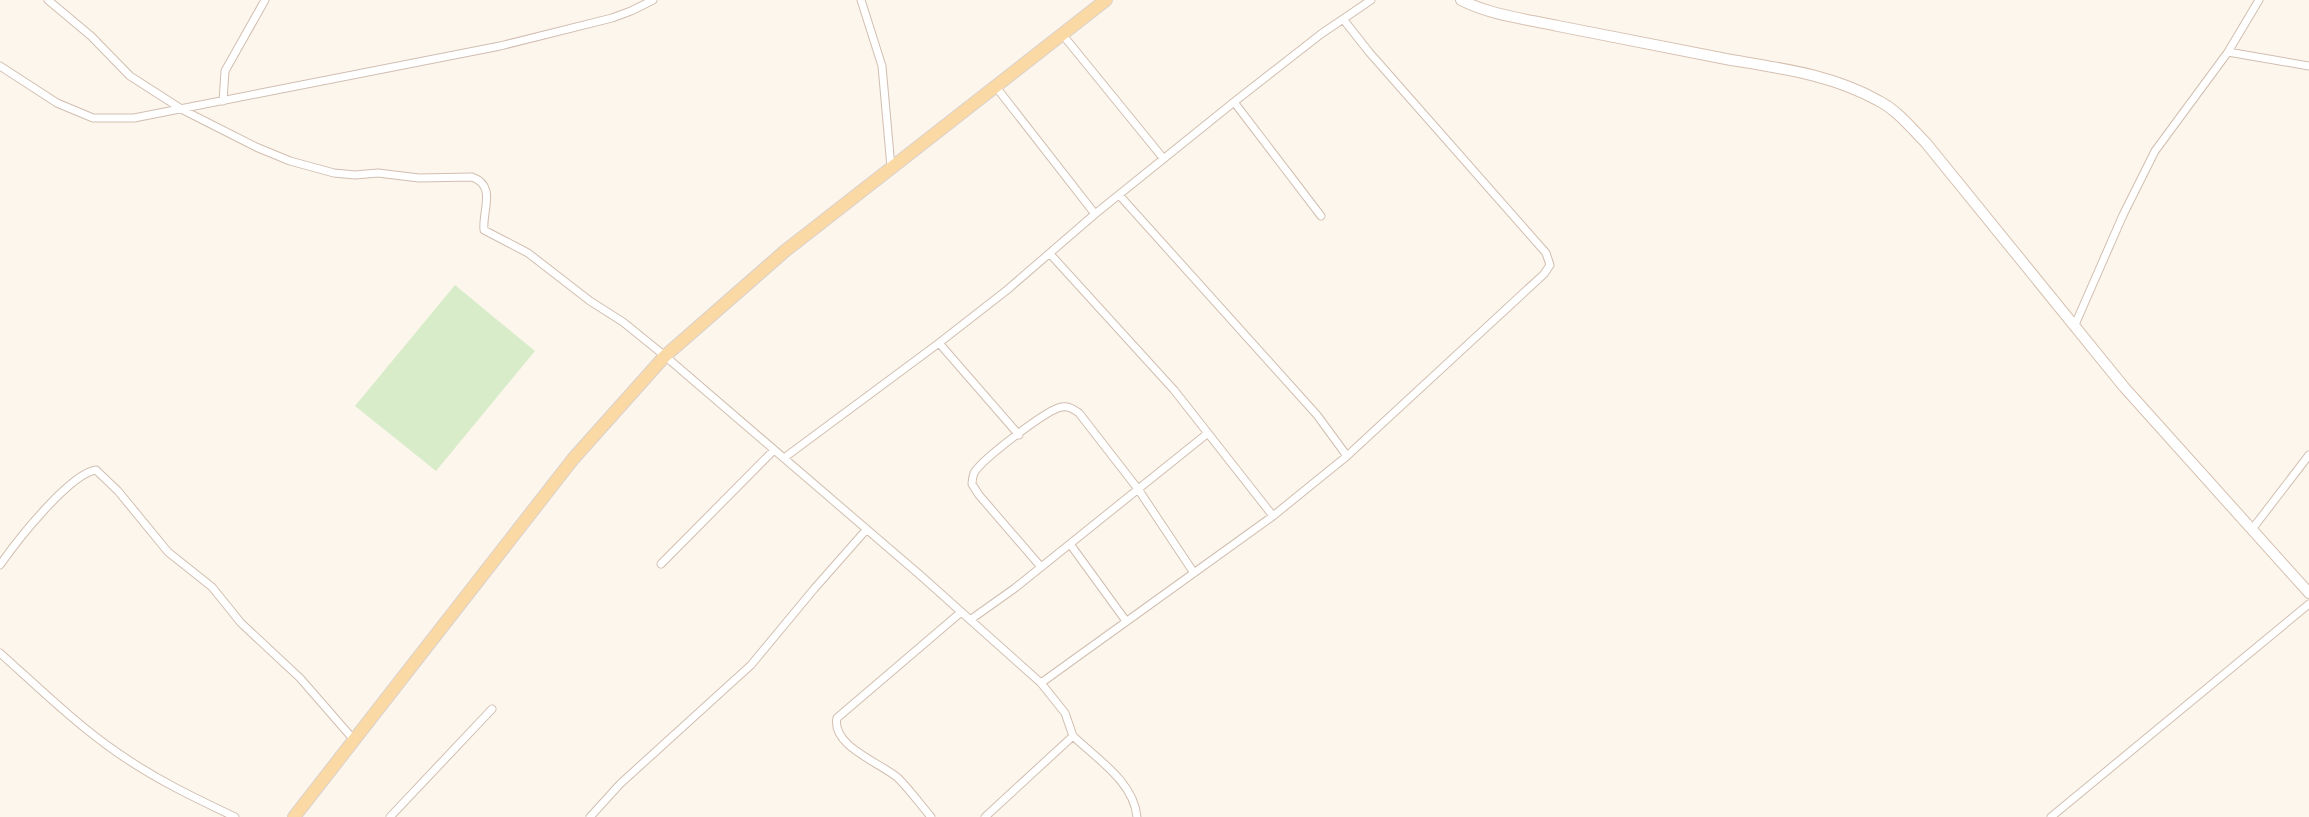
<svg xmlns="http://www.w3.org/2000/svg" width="2309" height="817" viewBox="0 0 2309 817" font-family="'Sofia Sans Condensed',sans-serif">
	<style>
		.pitch { fill: #d8ecc9 }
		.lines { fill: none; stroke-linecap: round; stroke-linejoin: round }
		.street-casing { stroke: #d1beb0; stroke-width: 9 }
		.secondary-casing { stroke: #d6c0b0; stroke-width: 12 }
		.primary-casing { stroke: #dad1cd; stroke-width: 14 }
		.street { stroke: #fff; stroke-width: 7 }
		.secondary { stroke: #fff; stroke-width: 10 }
		.primary { stroke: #fbd9a5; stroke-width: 12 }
	</style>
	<rect width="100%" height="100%" fill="#fdf6ec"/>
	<!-- pitch -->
	<path class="pitch" d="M 455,285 L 535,351 L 436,471 L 355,406 Z"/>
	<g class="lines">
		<defs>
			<path id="street" d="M 48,0 L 91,36 L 130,76 L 183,110 L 256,147 L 290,161 L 334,173 L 355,175 L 378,173 L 419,178 L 472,177 C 497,186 482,210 484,230 L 528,253 L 590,301 L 623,322 L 665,356 L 920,575 L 1041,683 L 1065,713 L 1073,736 L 985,817
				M 861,0 L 882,66 L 891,167
				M 1062,34 L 1163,158
				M 2228,52 L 2309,66
				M 0,66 L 57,103 L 93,118 L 134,118 L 500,46 L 612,18 L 631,11 L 653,0
				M 996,87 L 1095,214
				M 223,101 L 225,71 L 265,0
				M 1234,102 L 1321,216
				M 1120,196 L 1317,415 L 1347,456
				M 1051,255 L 1174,390 L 1273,516
				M 2074,327 L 2123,215 L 2155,151 L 2228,52 L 2259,0
				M 939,343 L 1019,435
				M 784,458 L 939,343 L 1007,290 L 1095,214 L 1234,102 L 1321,34 L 1371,0
				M 2253,528 L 2309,455
				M 1070,544 L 1126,621
				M 661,564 L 773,451
				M 0,565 C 16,542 69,474 96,470 L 118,491 L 168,552 L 212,587 L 241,623 L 300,678 L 354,740
				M 1041,567 L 979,495 L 972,484 C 972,482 973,476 974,473 C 982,459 1042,414 1058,408 C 1067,405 1072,408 1079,413 L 1138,489 L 1194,573
				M 970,620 L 1015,588 L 1208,433
				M 0,653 C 38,687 76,724 118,753 C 155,779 195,798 235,817
				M 1041,683 L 1273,516 L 1347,456 L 1544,274 L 1550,265 L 1546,253 L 1369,52 L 1343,19
				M 1073,736 C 1097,759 1134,782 1137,817
				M 390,817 L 492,709
				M 590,817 L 620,784 L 751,665 L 814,589 L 866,530
				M 931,817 C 920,804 910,790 898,778 C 881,763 831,746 837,718 L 960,613
				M 2051,817 L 2309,604"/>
			<path id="secondary" d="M 1461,0 C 1490,15 1526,19 1558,26 C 1614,37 1670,48 1726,59 C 1778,68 1831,74 1879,101 C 1898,111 1911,128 1926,143 L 2124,387 L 2309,593"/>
			<path id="primary" d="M 294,817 L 573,459 L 665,356 L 785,251 L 1106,0"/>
		</defs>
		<!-- street casing -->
		<use href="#street" class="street-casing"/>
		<!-- secondary casing -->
		<use href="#secondary" class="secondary-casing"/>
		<!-- primary casing -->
		<use href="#primary" class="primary-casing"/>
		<!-- street -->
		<use href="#street" class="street"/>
		<!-- secondary -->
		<use href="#secondary" class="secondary"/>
		<!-- primary -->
		<use href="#primary" class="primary"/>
	</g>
</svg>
